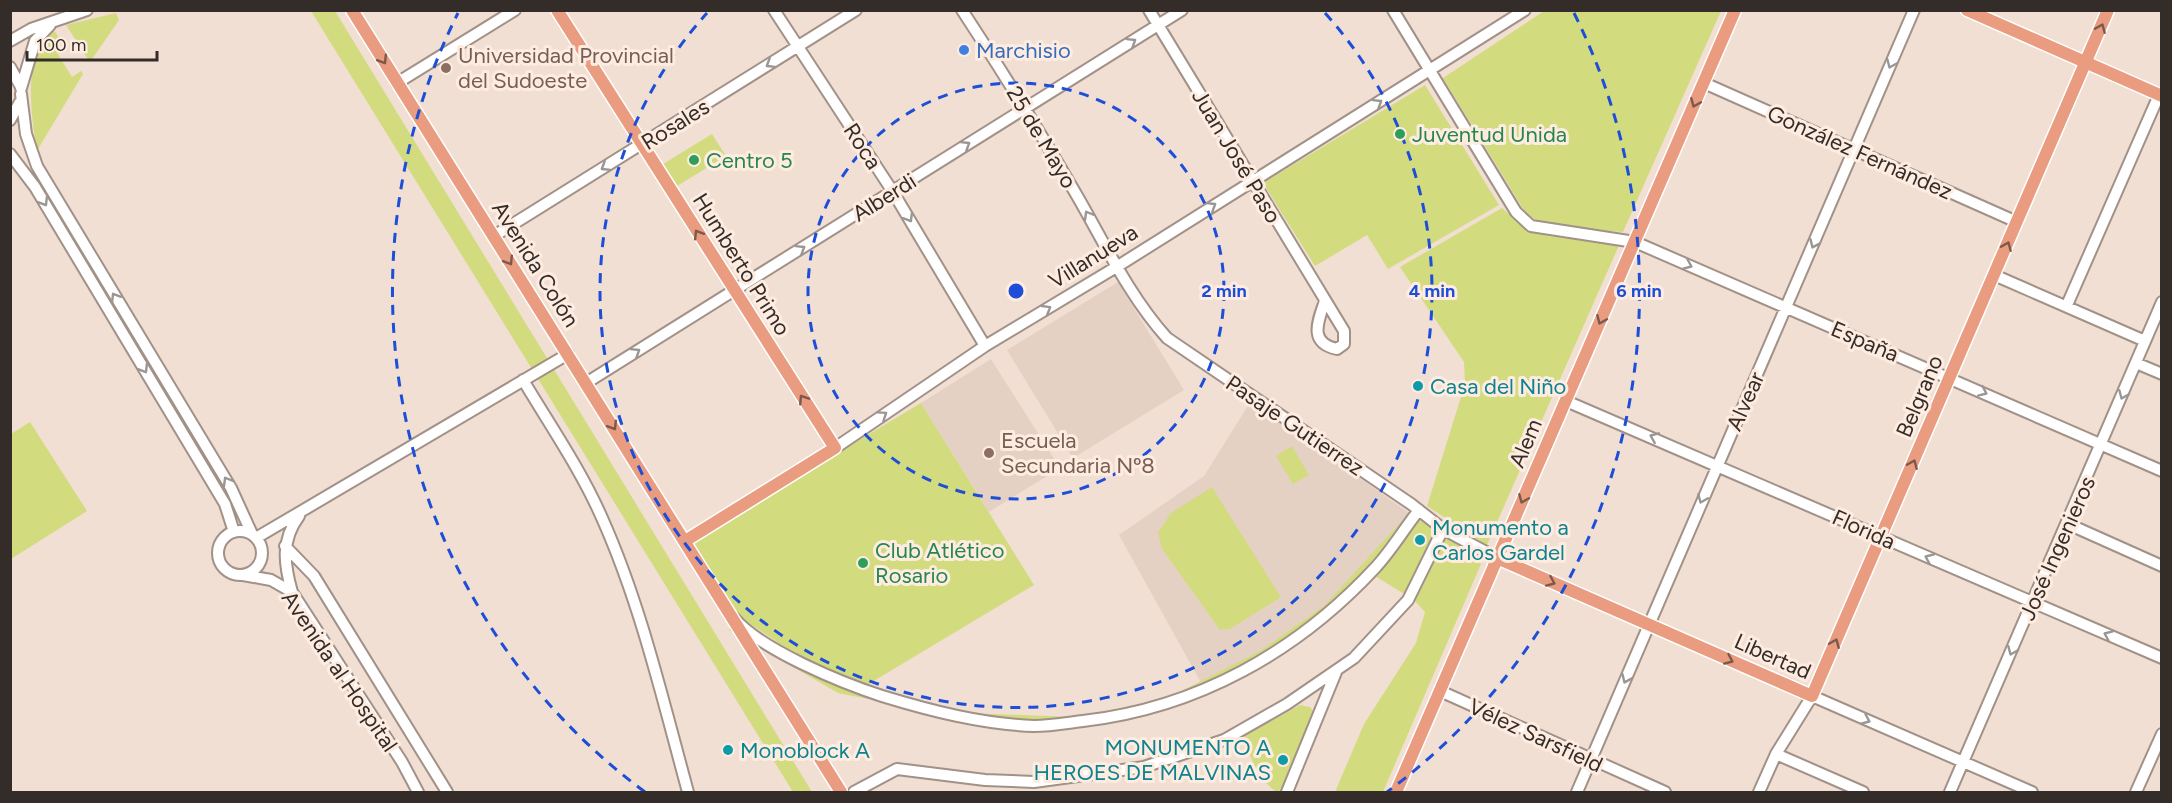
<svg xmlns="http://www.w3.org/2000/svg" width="2172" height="803" viewBox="0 0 2172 803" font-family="Figtree,sans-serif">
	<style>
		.education { fill: #e5d1c4 }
		.green { fill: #d3db7f }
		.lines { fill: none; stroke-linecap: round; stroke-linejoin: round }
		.minor-casing { stroke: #a19187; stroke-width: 14 }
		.major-casing { stroke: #fff; stroke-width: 15 }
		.minor { stroke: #fff; stroke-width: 10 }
		.major { stroke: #e99c7f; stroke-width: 12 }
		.oneway { stroke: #7c594b }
		.oneway2 { stroke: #999694 }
		.ring { fill: none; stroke: #1d4ed8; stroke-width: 3; stroke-dasharray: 10 8 }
		.shop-dot { fill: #3f7fe0; stroke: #feece1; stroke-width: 2 }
		.education-dot { fill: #8d6e63; stroke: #feece1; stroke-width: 2 }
		.leisure-dot { fill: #2e9e5b; stroke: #feece1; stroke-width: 2 }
		.culture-dot { fill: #0f9aa8; stroke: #feece1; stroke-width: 2 }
		.labels { text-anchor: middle; stroke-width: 6; stroke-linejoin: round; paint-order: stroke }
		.shop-label { font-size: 22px; fill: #366cbe; stroke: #feece1; text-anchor: start }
		.education-label { font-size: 22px; fill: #785e54; stroke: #feece1; text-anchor: start }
		.street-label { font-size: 22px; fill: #332c28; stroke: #feece1 }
		.leisure-label { font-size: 22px; fill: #27864d; stroke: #feece1; text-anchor: start }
		.culture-label { font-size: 22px; fill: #0d838f; stroke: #feece1; text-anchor: start }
		.centre { fill: #1d4ed8; stroke: #feece1; stroke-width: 3 }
		.ring-label { font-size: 18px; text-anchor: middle; font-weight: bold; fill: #1d4ed8; stroke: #feece1; stroke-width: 6; stroke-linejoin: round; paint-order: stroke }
	</style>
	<rect width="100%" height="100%" fill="#f1dfd4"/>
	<!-- education -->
	<path class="education" d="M 1118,282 L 1184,390 L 1073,458 L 1007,350 Z
		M 991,359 L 1060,468 L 989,512 L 921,403 Z
		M 1251,401 L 1409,513 L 1368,568 L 1330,608 L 1281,645 L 1204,688 L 1119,535 L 1204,476 Z"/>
	<!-- green -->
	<path class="green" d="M 311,11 L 335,11 L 812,792 L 793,792 Z
		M 1544,11 L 1721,11 L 1623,232 C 1592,229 1549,235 1525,212 L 1443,78 Z
		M 116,13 L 119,20 L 90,62 L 66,25 Z
		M 54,30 L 59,38 L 51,43 L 72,77 L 81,71 L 83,74 L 38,149 L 36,146 C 31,112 22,53 54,30 Z
		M 1425,85 L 1499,205 L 1388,269 L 1367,235 L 1315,266 L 1263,183 Z
		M 712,134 L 726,156 L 677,186 L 663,164 Z
		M 1502,208 L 1524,228 L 1548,236 L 1620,243 L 1487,545 L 1427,506 L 1465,384 L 1464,362 L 1400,267 Z
		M 921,403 L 1034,585 L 867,685 L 939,712 L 1076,717 L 1168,698 L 1260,651 L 1324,606 L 1409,513 L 1478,558 L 1481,564 L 1383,792 L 1335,792 L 1364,724 L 1416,643 L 1425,612 L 1414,600 L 1375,576 L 1251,661 L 1167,703 L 1073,721 L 960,717 L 838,693 L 729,630 L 734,619 L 779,643 L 742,619 L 690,541 Z
		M 30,422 L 87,511 L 11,559 L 11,434 Z
		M 1292,446 L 1309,475 L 1293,484 L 1276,456 Z
		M 1212,487 L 1281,597 L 1230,629 L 1220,630 L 1162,549 L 1158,532 L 1171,513 Z
		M 1300,705 L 1310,707 L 1314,712 L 1285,787 L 1277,792 C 1261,783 1246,753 1245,735 Z"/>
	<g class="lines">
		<defs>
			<path id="minor" d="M 774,10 L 893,192 L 985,346
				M 962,10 C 1002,71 1040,132 1076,194 C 1104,242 1129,296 1167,338 L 1411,504 L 1443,529 L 1497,558
				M 1149,10 L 1344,331 L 1344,344 L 1337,349 C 1308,343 1318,321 1325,301
				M 1393,10 L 1516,212 L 1531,226 L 1635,242 L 2162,471
				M 10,41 L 31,29 L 87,10
				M 10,67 L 21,87
				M 397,83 L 515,10
				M 1704,83 L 2017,222
				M 21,88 L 35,41 L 50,25
				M 21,94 L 26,134 L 37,166 L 231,488 L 252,534
				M 10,120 L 20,102
				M 10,154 L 35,187 L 225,504 L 234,532
				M 494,236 L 856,10
				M 1994,275 L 2145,341
				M 2067,305 L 2159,95
				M 2136,363 L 2162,374
				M 523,380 C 550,425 581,470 602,518 C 641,605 663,701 688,792
				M 586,383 L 1182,10
				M 1566,401 L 2162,658
				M 835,448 L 985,346 L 1118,266 L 1525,10
				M 2068,524 L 2162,566
				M218 553a22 22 0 1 1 44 0a22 22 0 1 1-44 0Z
				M 256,538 L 568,354
				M 285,546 L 314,576 L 447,792
				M 243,575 L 271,580 L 292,592 L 402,762 L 418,792
				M 292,592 C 284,564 281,540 299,516
				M 734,618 C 761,650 842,683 882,696 C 931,711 982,724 1034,726 C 1050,726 1067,723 1083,721 C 1197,708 1297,652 1375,568 C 1391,551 1404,529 1419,510
				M 1440,691 L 1665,792
				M 1776,754 L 1863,792
				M 854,792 L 897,769 L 985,780 L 1034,782 L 1144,767 L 1224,740 L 1287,704 L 1354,658 L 1408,600 L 1443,529
				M 1287,792 L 1336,672
				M 1577,792 L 1914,10
				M 1759,792 L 1776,754 L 1812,696 L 2032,792
				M 1950,792 L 2162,302
				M 2136,792 L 2162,734"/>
			<path id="major" d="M 352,10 L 841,792
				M 557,10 L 835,448 L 685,541
				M 1967,10 L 2162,96
				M 1497,558 L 1812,696 L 2108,10
				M 1396,792 L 1735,10"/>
		</defs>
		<!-- minor casing -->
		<use href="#minor" class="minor-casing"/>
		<!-- major casing -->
		<use href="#major" class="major-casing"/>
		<!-- minor -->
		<use href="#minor" class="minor"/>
		<!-- major -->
		<use href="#major" class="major"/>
	</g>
	<!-- one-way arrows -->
	<defs><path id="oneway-chevron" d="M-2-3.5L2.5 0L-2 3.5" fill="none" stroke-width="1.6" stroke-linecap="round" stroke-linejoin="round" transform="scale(1.5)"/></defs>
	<g class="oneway">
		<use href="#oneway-chevron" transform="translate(2101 28) rotate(-67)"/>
		<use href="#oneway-chevron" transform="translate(383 60) rotate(58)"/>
		<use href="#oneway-chevron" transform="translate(1695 103) rotate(113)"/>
		<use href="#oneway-chevron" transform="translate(698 234) rotate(-122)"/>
		<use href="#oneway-chevron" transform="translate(2007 246) rotate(-67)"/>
		<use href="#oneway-chevron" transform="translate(509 261) rotate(58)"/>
		<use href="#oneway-chevron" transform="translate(1601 320) rotate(113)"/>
		<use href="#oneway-chevron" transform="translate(803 399) rotate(-123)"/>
		<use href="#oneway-chevron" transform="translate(613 426) rotate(58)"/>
		<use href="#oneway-chevron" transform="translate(1913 464) rotate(-67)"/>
		<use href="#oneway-chevron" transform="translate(1523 499) rotate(113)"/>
		<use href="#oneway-chevron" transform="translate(1551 582) rotate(24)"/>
		<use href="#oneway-chevron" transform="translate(1835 643) rotate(-67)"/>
		<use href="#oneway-chevron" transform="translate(1729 660) rotate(24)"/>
	</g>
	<g class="oneway2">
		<use href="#oneway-chevron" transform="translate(1132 42) rotate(-32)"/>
		<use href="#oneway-chevron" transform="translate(770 64) rotate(148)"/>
		<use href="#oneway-chevron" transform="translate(1891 64) rotate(113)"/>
		<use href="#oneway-chevron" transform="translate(1378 103) rotate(-32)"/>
		<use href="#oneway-chevron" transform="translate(966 145) rotate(-32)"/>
		<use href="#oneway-chevron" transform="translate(605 167) rotate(148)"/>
		<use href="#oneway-chevron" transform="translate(44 202) rotate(59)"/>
		<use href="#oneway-chevron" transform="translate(1212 206) rotate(-32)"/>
		<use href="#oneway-chevron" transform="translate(1088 215) rotate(-120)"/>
		<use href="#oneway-chevron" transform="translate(909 218) rotate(59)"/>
		<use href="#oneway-chevron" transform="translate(1814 244) rotate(114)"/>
		<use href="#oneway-chevron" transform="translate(801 249) rotate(-32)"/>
		<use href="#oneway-chevron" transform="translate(1688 265) rotate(23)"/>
		<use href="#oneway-chevron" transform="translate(115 297) rotate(-121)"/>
		<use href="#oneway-chevron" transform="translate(1047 309) rotate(-31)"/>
		<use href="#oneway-chevron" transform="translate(636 352) rotate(-32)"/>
		<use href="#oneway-chevron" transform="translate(144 369) rotate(59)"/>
		<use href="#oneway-chevron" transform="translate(1983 392) rotate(24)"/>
		<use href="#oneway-chevron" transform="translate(2123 395) rotate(113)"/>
		<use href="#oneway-chevron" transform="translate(883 415) rotate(-34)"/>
		<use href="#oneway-chevron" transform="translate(1654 437) rotate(-157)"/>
		<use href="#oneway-chevron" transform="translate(227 481) rotate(-120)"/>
		<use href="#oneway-chevron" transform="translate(1702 499) rotate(113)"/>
		<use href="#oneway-chevron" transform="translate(1929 558) rotate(-156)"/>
		<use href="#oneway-chevron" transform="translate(2108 635) rotate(-157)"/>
		<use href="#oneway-chevron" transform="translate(2012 651) rotate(113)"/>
		<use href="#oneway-chevron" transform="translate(1626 679) rotate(114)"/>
		<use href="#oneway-chevron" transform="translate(1866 720) rotate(24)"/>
	</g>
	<!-- distance rings -->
	<g class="ring">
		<circle cx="1016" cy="291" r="208"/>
		<path d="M1325 13A416 416 0 1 1 707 13"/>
		<path d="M645 792A623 623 0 0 1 458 13M1574 13A623 623 0 0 1 1387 792"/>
	</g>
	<!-- markers -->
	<circle class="shop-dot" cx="964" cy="50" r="6"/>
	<g class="education-dot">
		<circle cx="446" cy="68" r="6"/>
		<circle cx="989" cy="453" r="6"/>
	</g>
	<g class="leisure-dot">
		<circle cx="1400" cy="134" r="6"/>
		<circle cx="694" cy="160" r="6"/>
		<circle cx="863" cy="563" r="6"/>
	</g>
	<g class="culture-dot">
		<circle cx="1418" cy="386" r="6"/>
		<circle cx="1420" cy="540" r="6"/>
		<circle cx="728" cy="750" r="6"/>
		<circle cx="1283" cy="760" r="6"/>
	</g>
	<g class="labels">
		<!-- shop labels -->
		<g class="shop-label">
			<text x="976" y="58">Marchisio</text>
		</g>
		<!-- education labels -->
		<g class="education-label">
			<text x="458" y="63">Universidad Provincial<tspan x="458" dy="25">del Sudoeste</tspan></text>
			<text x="1001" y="448">Escuela<tspan x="1001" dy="25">Secundaria Nº8</tspan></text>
		</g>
		<!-- street labels -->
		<g class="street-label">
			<text transform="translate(675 124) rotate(-32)" y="8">Rosales</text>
			<text transform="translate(1042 137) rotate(59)" y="8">25 de Mayo</text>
			<text transform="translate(863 146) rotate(57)" y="8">Roca</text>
			<text transform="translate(1860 152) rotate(24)" y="8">González Fernández</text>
			<text transform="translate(1237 156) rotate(59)" y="8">Juan José Paso</text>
			<text transform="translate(884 197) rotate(-32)" y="8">Alberdi</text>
			<text transform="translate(1093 256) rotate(-32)" y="8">Villanueva</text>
			<text transform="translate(536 264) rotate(58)" y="8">Avenida Colón</text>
			<text transform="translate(742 264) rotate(58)" y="8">Humberto Primo</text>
			<text transform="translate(1865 341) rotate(23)" y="8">España</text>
			<text transform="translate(1919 396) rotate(-67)" y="8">Belgrano</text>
			<text transform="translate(1745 401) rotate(-66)" y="8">Alvear</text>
			<text transform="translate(1295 425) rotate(34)" y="8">Pasaje Gutierrez</text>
			<text transform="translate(1525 443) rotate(-67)" y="8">Alem</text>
			<text transform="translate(1864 529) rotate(24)" y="8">Florida</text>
			<text transform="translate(2057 548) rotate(-66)" y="8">José Ingenieros</text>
			<text transform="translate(1773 656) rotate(24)" y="8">Libertad</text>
			<text transform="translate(340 671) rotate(56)" y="8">Avenida al Hospital</text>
			<text transform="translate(1536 735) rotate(25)" y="8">Vélez Sarsfield</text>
		</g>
		<!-- leisure labels -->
		<g class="leisure-label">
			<text x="1412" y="142">Juventud Unida</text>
			<text x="706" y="168">Centro 5</text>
			<text x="875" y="558">Club Atlético<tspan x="875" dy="25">Rosario</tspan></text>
		</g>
		<!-- culture labels -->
		<g class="culture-label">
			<text x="1430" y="394">Casa del Niño</text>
			<text x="1432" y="535">Monumento a<tspan x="1432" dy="25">Carlos Gardel</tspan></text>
			<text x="1271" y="755" text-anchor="end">MONUMENTO A<tspan x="1271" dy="25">HEROES DE MALVINAS</tspan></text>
			<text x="740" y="758">Monoblock A</text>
		</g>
	</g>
	<circle cx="1016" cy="291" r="9" class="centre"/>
	<g class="ring-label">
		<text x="1224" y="297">2 min</text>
		<text x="1432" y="297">4 min</text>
		<text x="1639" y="297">6 min</text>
	</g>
	<!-- border -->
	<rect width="2172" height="803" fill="none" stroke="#332c28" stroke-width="24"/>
	<!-- scale -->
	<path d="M27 51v9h130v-9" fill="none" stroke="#332c28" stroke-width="3"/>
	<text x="36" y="51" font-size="18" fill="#332c28" stroke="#feece1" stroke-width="4.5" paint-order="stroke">100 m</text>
</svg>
